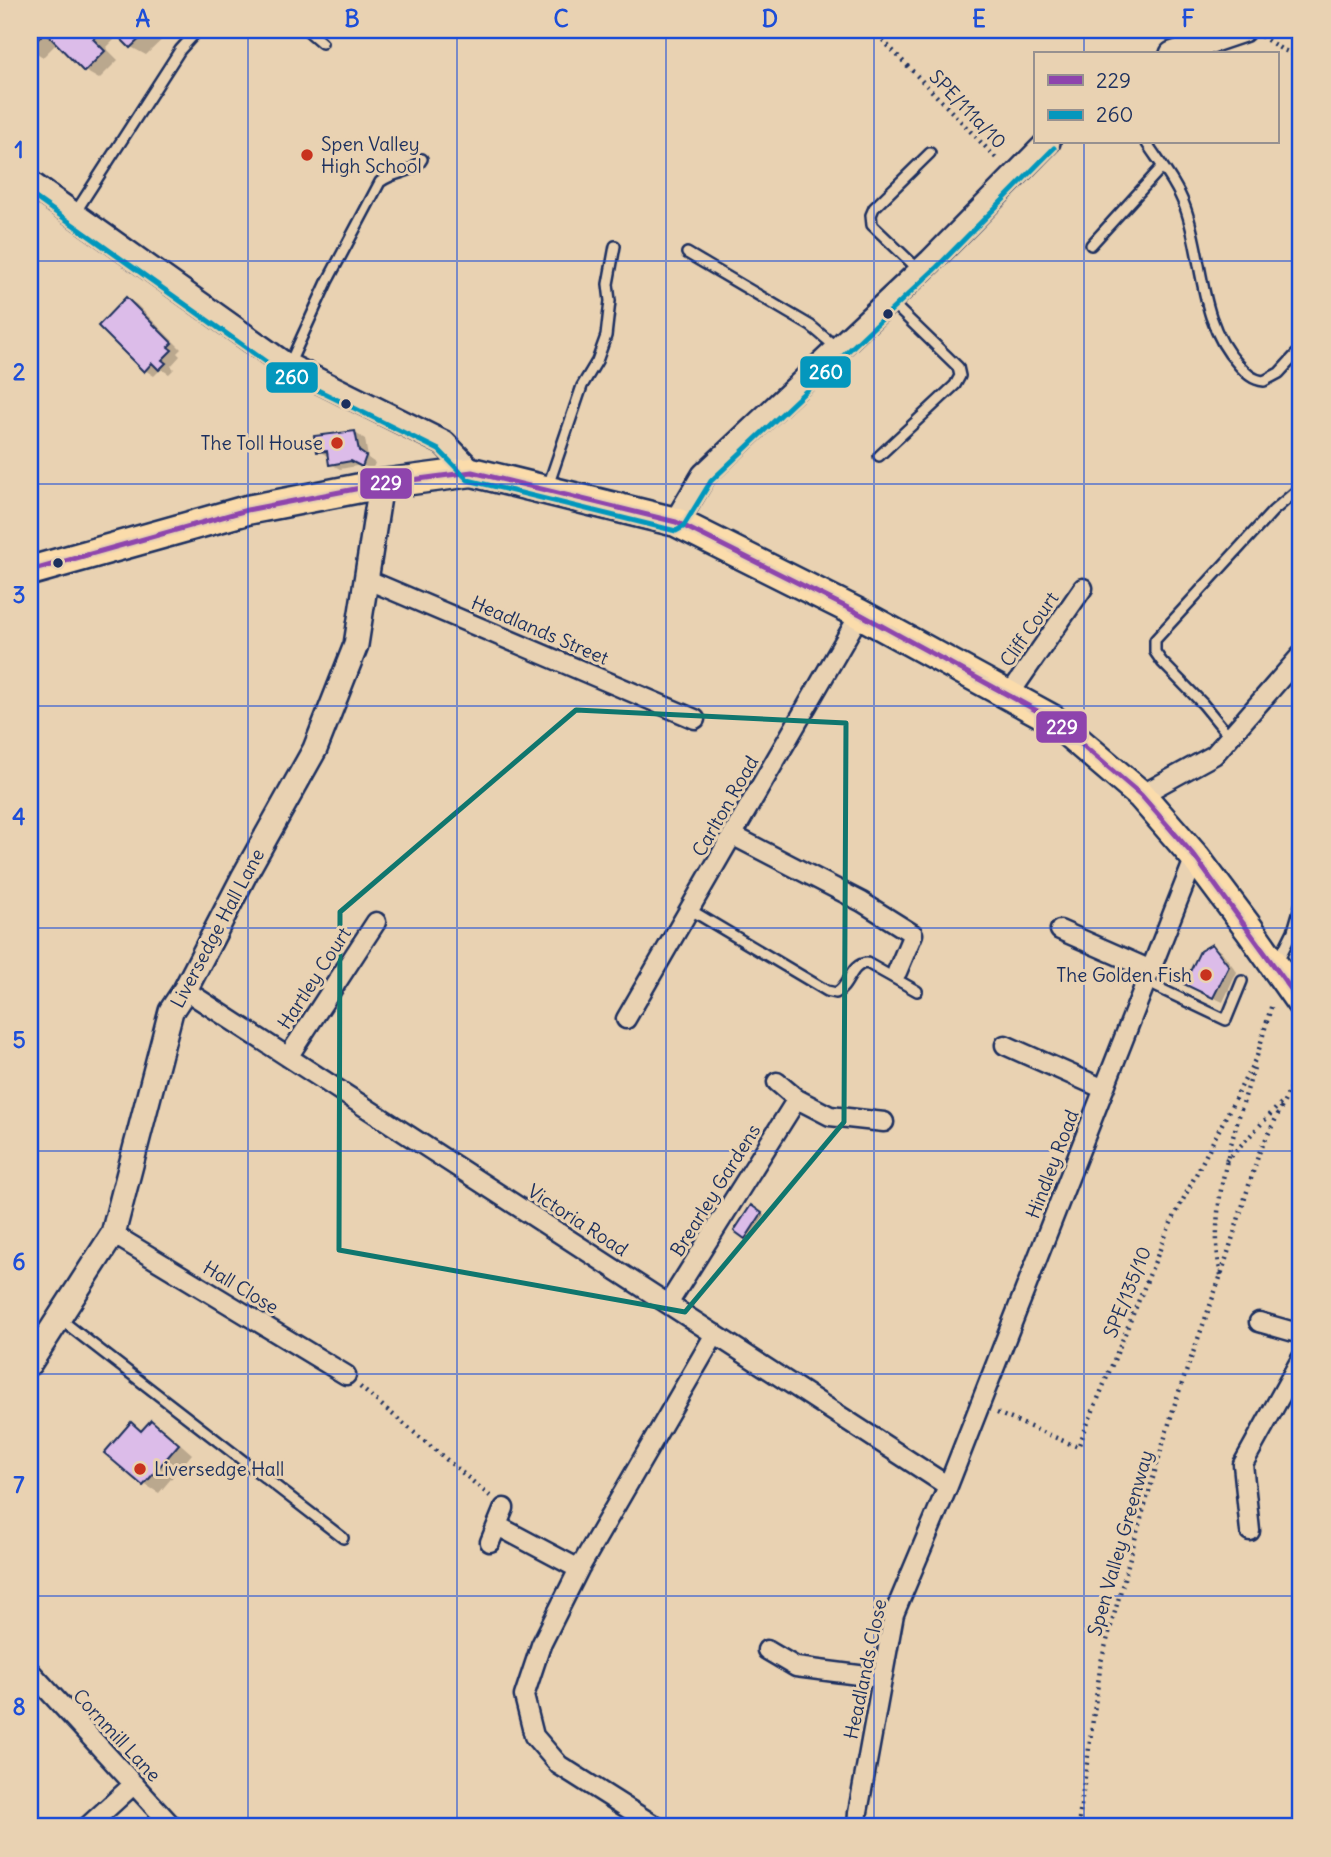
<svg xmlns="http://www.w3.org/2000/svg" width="1331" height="1857" viewBox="0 0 1331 1857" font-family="Delius,sans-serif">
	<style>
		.shadow { fill: #0003 }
		.building { fill: #dcbce9; stroke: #1b2f5e; stroke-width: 2 }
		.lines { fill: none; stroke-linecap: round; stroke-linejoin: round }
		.service-casing { stroke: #1b2f5e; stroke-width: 14 }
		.minor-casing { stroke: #1b2f5e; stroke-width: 23 }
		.tertiary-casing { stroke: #1b2f5e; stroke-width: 28 }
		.primary-casing { stroke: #1b2f5e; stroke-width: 33 }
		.path { stroke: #1b2f5e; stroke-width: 4.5; stroke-dasharray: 2 5; stroke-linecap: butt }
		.service { stroke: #e9d2b2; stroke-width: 9 }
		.minor { stroke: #e9d2b2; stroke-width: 18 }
		.tertiary { stroke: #e9d2b2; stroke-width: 23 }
		.primary { stroke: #fbdcab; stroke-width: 28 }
		.bus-1-casing { stroke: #e9d2b2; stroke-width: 10 }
		.bus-2-casing { stroke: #e9d2b2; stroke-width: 10 }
		.bus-1 { stroke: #8e44ad; stroke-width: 5 }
		.bus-2 { stroke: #0497bd; stroke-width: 5 }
		.marked { fill: none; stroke: #0f766e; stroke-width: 5; stroke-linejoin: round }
		.grid { fill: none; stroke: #1d4ed8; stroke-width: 2; stroke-opacity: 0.55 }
		.poi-dot { fill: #c8321e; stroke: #e9d2b2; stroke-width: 2.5 }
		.bus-dot { fill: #1b2f5e; stroke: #e9d2b2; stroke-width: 2.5 }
		.labels { text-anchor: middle; stroke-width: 6; stroke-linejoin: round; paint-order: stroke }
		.street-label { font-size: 19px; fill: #1b2f5e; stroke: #e9d2b2 }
		.poi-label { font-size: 19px; fill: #1b2f5e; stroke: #e9d2b2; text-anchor: start }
		.line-badge { stroke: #e9d2b2; stroke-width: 2.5 }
		.badge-label { font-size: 19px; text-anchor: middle; font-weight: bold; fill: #fff }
		.neatline { fill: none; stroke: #1d4ed8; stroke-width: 2.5 }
		.grid-label { font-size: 23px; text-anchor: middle; font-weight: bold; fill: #1d4ed8 }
	</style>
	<rect width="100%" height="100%" fill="#e9d2b2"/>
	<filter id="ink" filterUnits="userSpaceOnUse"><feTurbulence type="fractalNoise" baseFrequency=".0143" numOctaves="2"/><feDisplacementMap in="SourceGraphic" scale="14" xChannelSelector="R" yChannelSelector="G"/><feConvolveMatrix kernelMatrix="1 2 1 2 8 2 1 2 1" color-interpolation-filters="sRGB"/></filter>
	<g filter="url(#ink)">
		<!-- shadow -->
		<path class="shadow" d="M 30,30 L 172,30 L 146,55 L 131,47 L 119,35 L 106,48 L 118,60 L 99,79 L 85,71 L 57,43 L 43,57 L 30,49 Z
			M 190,30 L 213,30 L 205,38 Z
			M 126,299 L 136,304 L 181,349 L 177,353 L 180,356 L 171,366 L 174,369 L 169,374 L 161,369 L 154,376 L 145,370 Z
			M 355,433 L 365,439 L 368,458 L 375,463 L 372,470 L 362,465 L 340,469 L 331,464 L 329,457 L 319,451 Z
			M 1212,946 L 1222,952 L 1237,972 L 1223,1002 L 1195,989 Z
			M 751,1207 L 765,1216 L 750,1239 L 736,1231 Z
			M 151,1422 L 166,1431 L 192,1454 L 159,1493 L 144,1484 L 131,1424 L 143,1431 Z"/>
		<!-- building -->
		<path class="building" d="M 30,30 L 102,30 L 93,39 L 105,51 L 84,72 L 45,32 L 30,47 Z
			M 112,30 L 149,30 L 130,48 Z
			M 126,297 L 172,343 L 168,347 L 172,350 L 162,360 L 166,363 L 159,370 L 152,363 L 144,372 L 98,326 Z
			M 355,431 L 359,451 L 366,456 L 362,467 L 351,461 L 329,465 L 327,451 L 317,452 L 314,436 Z
			M 1212,944 L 1229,966 L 1213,998 L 1184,984 L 1200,951 Z
			M 751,1205 L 762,1213 L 745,1239 L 734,1231 Z
			M 151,1420 L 179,1444 L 143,1486 L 104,1453 L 131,1422 L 141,1431 Z"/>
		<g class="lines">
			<defs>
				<path id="service" d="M 307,30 L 322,43
					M 1146,142 C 1159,162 1177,184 1185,207 C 1204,259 1198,321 1238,364 C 1246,373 1252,380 1264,381 L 1279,373 L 1301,349
					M 75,213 L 180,50 L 198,30
					M 1091,245 L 1162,167
					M 687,253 L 811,326 L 837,348
					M 919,270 L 872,225 L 871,215 L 874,208 L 930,153
					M 289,365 L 327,282 L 380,182 C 395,170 413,175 422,159
					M 879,456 L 955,385 L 960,376 L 958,367 L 891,302
					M 547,489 L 582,386 L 597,361 L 606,336 L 610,301 L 608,284 L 615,246
					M 1230,737 L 1203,704 L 1162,662 L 1155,652 L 1155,640 L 1273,511 L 1301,487
					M 689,909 L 827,991 L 836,993 C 850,986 850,964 867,963 L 917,991
					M 1278,961 L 1293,931 L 1301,903
					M 1146,982 L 1226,1020 L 1242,981
					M 60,1319 L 343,1538"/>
				<path id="minor" d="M 368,580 L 695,719
					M 1009,695 L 1083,588
					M 1141,795 L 1214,755 L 1301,655
					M 732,835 L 862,902 L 913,934 L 897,972
					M 1060,930 L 1151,970
					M 185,990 L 948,1486
					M 626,1019 L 860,614
					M 1005,1045 L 1104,1089
					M 288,1057 L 376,922
					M 777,1082 L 797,1099 L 830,1116 L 884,1122
					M 113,1234 L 346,1375
					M 668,1304 L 797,1099
					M 1259,1322 L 1301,1334
					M 498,1526 L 579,1569
					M 1250,1531 L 1243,1464 L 1301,1359
					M 490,1542 L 504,1508
					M 767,1650 L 796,1667 L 882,1678
					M 30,1671 L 173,1827
					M 87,1827 L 134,1784
					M 657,1827 L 559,1765 L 534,1736 L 524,1696 L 541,1645 L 579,1569 L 715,1334
					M 857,1827 L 858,1812 L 894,1614 L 948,1486 L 1195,857"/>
				<path id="tertiary" d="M 1172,54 L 1243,30
					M 30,183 L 283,363 L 444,443 L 472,472
					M 676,522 L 704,475 L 931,261 L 1048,142
					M 30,1363 L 113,1234 L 171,1011 L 185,990 L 244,876 L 315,749 L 356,645 L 381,484"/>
				<path id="primary" d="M 30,571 L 247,510 L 381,484 L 472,472 L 676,522 L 860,614 L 1052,719 L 1141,795 L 1195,857 L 1249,929 L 1301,1003"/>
			</defs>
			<!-- service casing -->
			<use href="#service" class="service-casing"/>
			<!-- minor casing -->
			<use href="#minor" class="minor-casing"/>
			<!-- tertiary casing -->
			<use href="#tertiary" class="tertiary-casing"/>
			<!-- primary casing -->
			<use href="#primary" class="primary-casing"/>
			<!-- path -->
			<path class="path" d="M 873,30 L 999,161
				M 1261,36 L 1281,49 L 1301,57
				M 1257,1056 L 1272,1004
				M 1226,1161 L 1283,1101
				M 1221,1275 C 1206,1210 1235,1130 1254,1068
				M 360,1387 L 490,1496
				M 997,1413 L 1078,1447 L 1170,1225 L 1257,1056
				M 1078,1827 L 1101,1662 L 1139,1525 L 1176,1400 L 1221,1275 L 1259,1153 L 1287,1096 L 1301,1061"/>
			<!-- service -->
			<use href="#service" class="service"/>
			<!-- minor -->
			<use href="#minor" class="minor"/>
			<!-- tertiary -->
			<use href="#tertiary" class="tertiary"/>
			<!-- primary -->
			<use href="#primary" class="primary"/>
			<defs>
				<path id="bus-1" d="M 30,571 L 247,510 L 381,484 L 472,472 L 676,522 L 860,614 L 1052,719 L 1141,795 L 1195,857 L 1301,1003"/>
				<path id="bus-2" d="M 30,194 L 279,371 L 439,450 L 468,480 L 676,531 L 683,527 L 711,481 L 937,267 L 1054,148"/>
			</defs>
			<!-- bus-1 casing -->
			<use href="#bus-1" class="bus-1-casing"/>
			<!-- bus-2 casing -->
			<use href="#bus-2" class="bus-2-casing"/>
			<!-- bus-1 -->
			<use href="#bus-1" class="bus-1"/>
			<!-- bus-2 -->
			<use href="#bus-2" class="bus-2"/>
		</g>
	</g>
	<!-- marked area -->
	<path class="marked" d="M 576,710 L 846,723 L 844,1122 L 685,1312 L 339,1250 L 340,912 Z"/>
	<!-- grid -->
	<path class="grid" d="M 248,30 L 248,1827M 457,30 L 457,1827M 666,30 L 666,1827M 874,30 L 874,1827M 1084,30 L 1084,54M 1084,142 L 1084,1827M 30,261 L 1301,261M 30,484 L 1301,484M 30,706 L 1301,706M 30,928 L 1301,928M 30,1151 L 1301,1151M 30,1374 L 1301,1374M 30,1596 L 1301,1596"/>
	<!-- markers -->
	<g class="poi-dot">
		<circle cx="307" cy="155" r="7"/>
		<circle cx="337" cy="443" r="7"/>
		<circle cx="1206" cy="975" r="7"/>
		<circle cx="140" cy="1469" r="7"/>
	</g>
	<g class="bus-dot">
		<circle cx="888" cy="314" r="6"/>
		<circle cx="346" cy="404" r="6"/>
		<circle cx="58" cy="563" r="6"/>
	</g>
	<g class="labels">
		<!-- street labels -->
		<g class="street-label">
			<text transform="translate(968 109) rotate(46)" y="7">SPE/111a/10</text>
			<text transform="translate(1029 629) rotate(-55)" y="7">Cliff Court</text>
			<text transform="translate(540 630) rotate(23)" y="7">Headlands Street</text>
			<text transform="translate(725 806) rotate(-60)" y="7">Carlton Road</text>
			<text transform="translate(217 928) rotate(-62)" y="7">Liversedge Hall Lane</text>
			<text transform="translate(314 978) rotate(-57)" y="7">Hartley Court</text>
			<text transform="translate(1052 1164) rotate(-69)" y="7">Hindley Road</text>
			<text transform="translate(715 1190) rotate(-58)" y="7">Brearley Gardens</text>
			<text transform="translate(578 1220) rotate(33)" y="7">Victoria Road</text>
			<text transform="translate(241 1287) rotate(31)" y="7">Hall Close</text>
			<text transform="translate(1127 1292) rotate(-68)" y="7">SPE/135/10</text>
			<text transform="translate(1120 1543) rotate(-74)" y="7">Spen Valley Greenway</text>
			<text transform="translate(865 1669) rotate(-78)" y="7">Headlands Close</text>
			<text transform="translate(117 1735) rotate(47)" y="7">Cornmill Lane</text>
		</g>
		<!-- poi labels -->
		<g class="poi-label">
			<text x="321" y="151">Spen Valley<tspan x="321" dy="22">High School</tspan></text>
			<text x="323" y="450" text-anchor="end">The Toll House</text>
			<text x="1192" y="982" text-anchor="end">The Golden Fish</text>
			<text x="154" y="1476">Liversedge Hall</text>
		</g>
	</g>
	<g class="line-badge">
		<rect x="799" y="355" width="53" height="34" rx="7" fill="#0497bd"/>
		<rect x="265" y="361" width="54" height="33" rx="7" fill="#0497bd"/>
		<rect x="359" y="467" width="54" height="33" rx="7" fill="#8e44ad"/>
		<rect x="1035" y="710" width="53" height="34" rx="7" fill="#8e44ad"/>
	</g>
	<g class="badge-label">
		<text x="826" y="379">260</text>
		<text x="292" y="384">260</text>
		<text x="386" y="490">229</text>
		<text x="1062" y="734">229</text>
	</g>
	<!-- margin -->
	<rect width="1331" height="1857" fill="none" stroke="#e9d2b2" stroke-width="77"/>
	<!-- legend -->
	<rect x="1034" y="52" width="245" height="91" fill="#e9d2b2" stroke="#979190" stroke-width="2"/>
	<rect x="1048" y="75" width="35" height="10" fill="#8e44ad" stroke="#979190" stroke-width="2"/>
	<text x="1096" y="88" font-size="21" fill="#1b2f5e">229</text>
	<rect x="1048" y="110" width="35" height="10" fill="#0497bd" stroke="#979190" stroke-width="2"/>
	<text x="1096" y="122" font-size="21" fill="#1b2f5e">260</text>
	<rect x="38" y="38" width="1254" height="1780" class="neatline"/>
	<g class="grid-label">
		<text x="143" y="27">A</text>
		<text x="352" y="27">B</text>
		<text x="561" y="27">C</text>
		<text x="770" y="27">D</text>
		<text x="979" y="27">E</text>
		<text x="1188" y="27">F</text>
		<text x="19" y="158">1</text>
		<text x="19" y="380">2</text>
		<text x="19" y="603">3</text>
		<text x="19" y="825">4</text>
		<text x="19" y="1048">5</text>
		<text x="19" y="1270">6</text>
		<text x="19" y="1493">7</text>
		<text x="19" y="1715">8</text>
	</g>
</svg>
